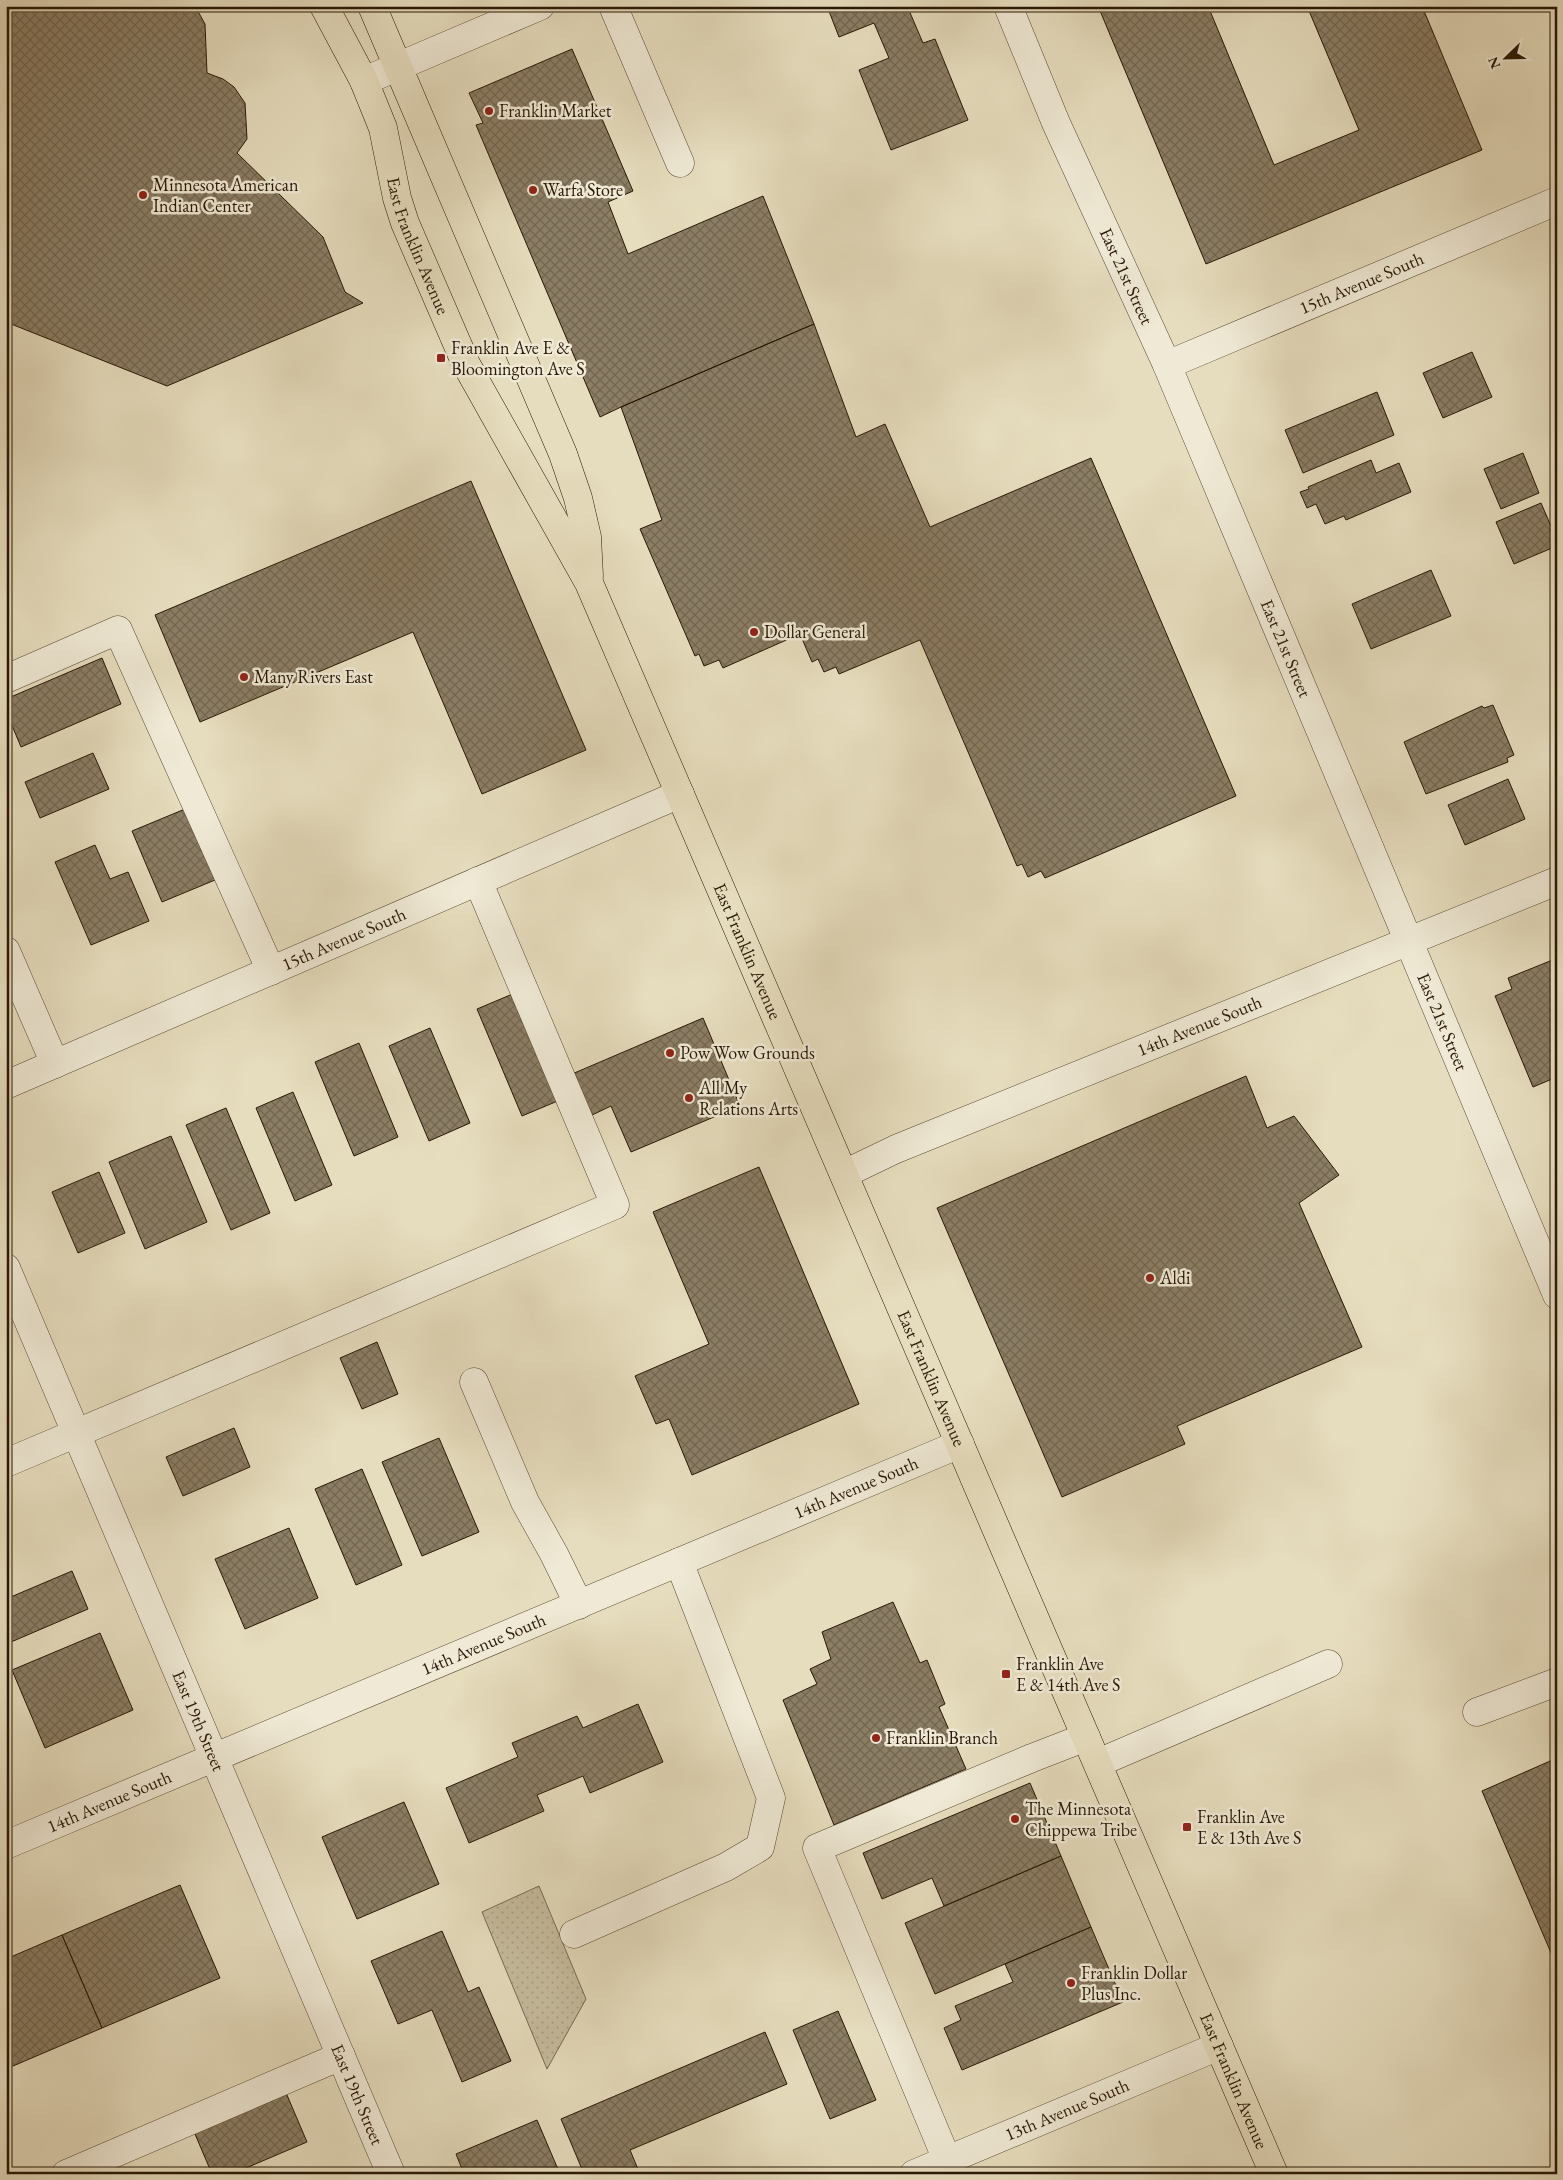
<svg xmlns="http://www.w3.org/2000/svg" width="1563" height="2180" viewBox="0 0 1563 2180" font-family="'EB Garamond',serif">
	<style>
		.park { fill: url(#park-dots); stroke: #786a52 }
		.building { fill: url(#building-cross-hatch); stroke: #291805 }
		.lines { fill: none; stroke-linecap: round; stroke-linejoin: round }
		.minor-casing { stroke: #584933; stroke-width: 29 }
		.major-casing { stroke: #291805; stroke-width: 29 }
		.minor { stroke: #efe9d5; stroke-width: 28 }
		.major { stroke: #e6ddbe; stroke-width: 28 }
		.poi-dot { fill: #8f2418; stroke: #efe9d5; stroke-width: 2 }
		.labels { text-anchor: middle; stroke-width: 5; stroke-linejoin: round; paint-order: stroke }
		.poi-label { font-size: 18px; fill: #291805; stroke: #efe9d5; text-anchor: start }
		.street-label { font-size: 18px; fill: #291805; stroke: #efe9d5 }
	</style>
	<defs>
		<pattern id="park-dots" width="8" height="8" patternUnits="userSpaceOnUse" patternTransform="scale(1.25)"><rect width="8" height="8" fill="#c6bc9f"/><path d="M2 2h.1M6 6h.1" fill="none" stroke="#aaa187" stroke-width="1.8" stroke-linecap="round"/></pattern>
		<pattern id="building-cross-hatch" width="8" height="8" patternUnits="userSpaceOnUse" patternTransform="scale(1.25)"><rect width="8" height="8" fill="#8b7e65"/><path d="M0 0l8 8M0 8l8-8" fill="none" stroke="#726651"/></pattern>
	</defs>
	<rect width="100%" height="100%" fill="#e6ddbe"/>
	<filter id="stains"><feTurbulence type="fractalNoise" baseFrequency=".004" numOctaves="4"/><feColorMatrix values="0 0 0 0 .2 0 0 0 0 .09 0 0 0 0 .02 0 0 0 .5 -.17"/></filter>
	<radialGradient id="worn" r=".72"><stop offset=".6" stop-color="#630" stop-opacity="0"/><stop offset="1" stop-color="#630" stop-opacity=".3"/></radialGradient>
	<!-- park -->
	<path class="park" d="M 539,1886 L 586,1999 L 547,2069 L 482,1912 Z"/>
	<!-- building -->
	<path class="building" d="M 6,6 L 195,6 L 205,24 L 207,73 L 223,79 L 234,87 L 245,103 L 247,139 L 237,153 L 323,237 L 345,292 L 363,303 L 167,386 L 6,322 Z
		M 827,6 L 913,6 L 908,8 L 923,43 L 935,39 L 968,120 L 891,150 L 859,70 L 889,58 L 874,23 L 839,37 Z
		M 1098,6 L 1208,6 L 1274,165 L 1359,130 L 1307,6 L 1422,6 L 1482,150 L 1206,264 Z
		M 572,49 L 633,191 L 608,202 L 628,254 L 763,196 L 814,324 L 621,407 L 600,417 L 476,125 L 483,123 L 469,93 Z
		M 814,324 L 856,437 L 885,424 L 930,527 L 1091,458 L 1236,796 L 1045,878 L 1041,871 L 1028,877 L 1022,864 L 1017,866 L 920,640 L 839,674 L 836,667 L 824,672 L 818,659 L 812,662 L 800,634 L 723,668 L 719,660 L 704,666 L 699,654 L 695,656 L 640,529 L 662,520 L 621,407 Z
		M 1472,352 L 1492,397 L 1443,418 L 1423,373 Z
		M 1377,392 L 1394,435 L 1303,473 L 1285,430 Z
		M 1523,453 L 1539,493 L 1501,509 L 1484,469 Z
		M 1371,460 L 1376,473 L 1399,463 L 1411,492 L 1346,520 L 1344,516 L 1325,524 L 1316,504 L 1307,508 L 1300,492 L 1309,489 L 1308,487 Z
		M 471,481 L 586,750 L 482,794 L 413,632 L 200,722 L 155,615 Z
		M 1541,503 L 1557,540 L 1557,546 L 1514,564 L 1496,522 Z
		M 1431,570 L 1451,616 L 1371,649 L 1352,604 Z
		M 102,658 L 121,704 L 21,747 L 6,711 L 6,699 Z
		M 1493,705 L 1514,755 L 1507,758 L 1508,762 L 1426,794 L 1404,742 L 1482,706 L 1484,708 Z
		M 93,753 L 109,789 L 40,818 L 25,782 Z
		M 1508,779 L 1525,819 L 1465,845 L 1448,805 Z
		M 185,809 L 215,880 L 162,902 L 132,831 Z
		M 95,845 L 110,879 L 128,872 L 149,921 L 91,945 L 55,862 Z
		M 1555,959 L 1557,964 L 1557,1077 L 1533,1087 L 1495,996 L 1512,989 L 1508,978 Z
		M 515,993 L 560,1100 L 522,1116 L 477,1009 Z
		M 703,1018 L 740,1106 L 631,1152 L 611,1106 L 590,1116 L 572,1074 Z
		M 430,1028 L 470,1123 L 429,1141 L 389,1046 Z
		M 359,1043 L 398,1137 L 354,1156 L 315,1062 Z
		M 1246,1076 L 1267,1128 L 1294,1116 L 1339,1175 L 1299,1203 L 1362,1347 L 1177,1426 L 1185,1444 L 1062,1497 L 937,1208 Z
		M 293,1092 L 332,1185 L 295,1201 L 256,1108 Z
		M 226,1108 L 270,1213 L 231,1230 L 186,1125 Z
		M 171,1136 L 207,1222 L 145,1249 L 109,1162 Z
		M 759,1167 L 859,1404 L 692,1475 L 669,1419 L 656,1424 L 635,1376 L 709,1344 L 653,1212 Z
		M 99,1172 L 125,1233 L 78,1253 L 52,1192 Z
		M 377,1342 L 398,1394 L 362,1409 L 340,1358 Z
		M 234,1428 L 250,1467 L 183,1496 L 166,1457 Z
		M 439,1438 L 479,1532 L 422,1556 L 382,1462 Z
		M 362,1469 L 402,1565 L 356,1585 L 315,1489 Z
		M 289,1528 L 318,1598 L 245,1629 L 215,1559 Z
		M 72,1571 L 88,1609 L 11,1642 L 6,1631 L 6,1599 Z
		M 893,1602 L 920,1663 L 927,1660 L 945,1704 L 939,1707 L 966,1769 L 834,1825 L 783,1700 L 817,1684 L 810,1669 L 831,1659 L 822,1632 Z
		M 100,1633 L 133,1710 L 45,1748 L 12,1670 Z
		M 638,1704 L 663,1762 L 590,1793 L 583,1776 L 537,1795 L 544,1811 L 469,1843 L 446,1788 L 518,1757 L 512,1743 L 577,1716 L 583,1728 Z
		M 1557,1758 L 1557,1967 L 1482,1791 Z
		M 1030,1783 L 1061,1856 L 944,1906 L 932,1878 L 882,1899 L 863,1853 Z
		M 404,1802 L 439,1884 L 357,1919 L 322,1837 Z
		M 1061,1856 L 1091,1927 L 935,1994 L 905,1923 Z
		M 180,1885 L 220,1978 L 102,2028 L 62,1935 Z
		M 1091,1927 L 1123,2002 L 962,2070 L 944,2028 L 961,2020 L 955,2006 L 1013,1982 L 1005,1964 Z
		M 442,1931 L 468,1992 L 479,1987 L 511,2061 L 462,2082 L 432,2010 L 398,2024 L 371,1961 Z
		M 62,1935 L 102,2028 L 6,2069 L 6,1959 Z
		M 838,2011 L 876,2100 L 830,2119 L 793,2030 Z
		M 765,2032 L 787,2084 L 630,2150 L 640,2174 L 584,2174 L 561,2119 Z
		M 284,2088 L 307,2142 L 232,2174 L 212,2174 L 192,2127 Z
		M 537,2120 L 560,2174 L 464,2174 L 456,2154 Z"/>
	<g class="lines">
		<defs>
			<g id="minor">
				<path d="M 613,6 L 680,163"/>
				<path id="s1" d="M 1008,6 L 1056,123 L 1167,365 L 1557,1295"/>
				<path d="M 364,81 L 540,6"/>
				<path id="s2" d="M 1167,365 L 1557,201"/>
				<path d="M 6,679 L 118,630 L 271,971"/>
				<path d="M 6,951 L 55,1064"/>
				<path id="s3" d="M 6,1085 L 680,794"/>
				<path id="s4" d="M 844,1174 L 896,1149 L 1557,881"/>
				<path id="s5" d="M 6,1268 L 391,2174"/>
				<path d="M 474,1382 L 525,1502 L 554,1554 L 579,1605"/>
				<path d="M 6,1463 L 615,1205 L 478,881"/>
				<path d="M 1477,1712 L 1557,1682"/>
				<path d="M 1098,1763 L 1328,1664"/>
				<path id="s6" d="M 6,1845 L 960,1444"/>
				<path d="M 574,1934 L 726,1867 L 760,1847 L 771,1798 L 679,1562"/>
				<path d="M 947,2160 L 817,1848 L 1032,1758 L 1086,1737"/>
				<path d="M 66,2174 L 341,2056"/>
				<path id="s7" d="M 914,2174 L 1219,2046"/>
			</g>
			<g id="major">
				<path id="s8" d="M 324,6 L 364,81 L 383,128 L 397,198 L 405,223 L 466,364 L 589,583 L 1274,2174"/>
				<path d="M 372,6 L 563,454 L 578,498 L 587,537 L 589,576"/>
			</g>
		</defs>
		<!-- minor casing -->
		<use href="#minor" class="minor-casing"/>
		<!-- major casing -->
		<use href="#major" class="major-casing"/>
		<!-- minor -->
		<use href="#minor" class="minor"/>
		<!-- major -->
		<use href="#major" class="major"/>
	</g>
	<!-- markers -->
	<g class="poi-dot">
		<circle cx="489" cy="111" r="5"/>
		<circle cx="533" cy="190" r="5"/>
		<circle cx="143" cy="195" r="5"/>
		<rect x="436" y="353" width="10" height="10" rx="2.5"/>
		<circle cx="754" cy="632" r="5"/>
		<circle cx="244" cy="677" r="5"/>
		<circle cx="670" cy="1053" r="5"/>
		<circle cx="689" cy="1098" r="5"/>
		<circle cx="1150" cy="1278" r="5"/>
		<rect x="1001" y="1669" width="10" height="10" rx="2.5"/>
		<circle cx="876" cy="1738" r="5"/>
		<circle cx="1015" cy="1819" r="5"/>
		<rect x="1182" y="1822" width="10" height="10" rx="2.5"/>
		<circle cx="1071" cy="1983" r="5"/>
	</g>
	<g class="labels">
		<!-- poi labels -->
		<g class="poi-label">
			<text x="499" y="117">Franklin Market</text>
			<text x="153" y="191">Minnesota American<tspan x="153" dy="21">Indian Center</tspan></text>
			<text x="543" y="196">Warfa Store</text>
			<text x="451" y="354">Franklin Ave E &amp;<tspan x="451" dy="21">Bloomington Ave S</tspan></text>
			<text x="764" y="638">Dollar General</text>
			<text x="254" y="683">Many Rivers East</text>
			<text x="680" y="1059">Pow Wow Grounds</text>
			<text x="699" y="1094">All My<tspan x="699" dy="21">Relations Arts</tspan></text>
			<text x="1160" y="1284">Aldi</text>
			<text x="1016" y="1670">Franklin Ave<tspan x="1016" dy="21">E &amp; 14th Ave S</tspan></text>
			<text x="886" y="1744">Franklin Branch</text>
			<text x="1025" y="1815">The Minnesota<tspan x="1025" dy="21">Chippewa Tribe</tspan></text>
			<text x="1197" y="1823">Franklin Ave<tspan x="1197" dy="21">E &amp; 13th Ave S</tspan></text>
			<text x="1081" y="1979">Franklin Dollar<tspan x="1081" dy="21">Plus Inc.</tspan></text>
		</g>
		<!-- street labels -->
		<g class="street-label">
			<text dy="6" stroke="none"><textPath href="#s8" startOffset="259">East Franklin Avenue</textPath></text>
			<text dy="6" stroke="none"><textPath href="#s1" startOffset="295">East 21st Street</textPath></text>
			<text dy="6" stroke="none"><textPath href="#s2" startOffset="211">15th Avenue South</textPath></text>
			<text dy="6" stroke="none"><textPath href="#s1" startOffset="700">East 21st Street</textPath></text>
			<text dy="6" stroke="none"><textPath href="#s3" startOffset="368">15th Avenue South</textPath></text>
			<text dy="6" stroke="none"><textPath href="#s8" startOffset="1039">East Franklin Avenue</textPath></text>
			<text dy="6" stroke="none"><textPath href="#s1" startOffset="1105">East 21st Street</textPath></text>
			<text dy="6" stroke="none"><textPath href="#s4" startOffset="385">14th Avenue South</textPath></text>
			<text dy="6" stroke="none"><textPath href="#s8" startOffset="1504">East Franklin Avenue</textPath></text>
			<text dy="6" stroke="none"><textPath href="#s6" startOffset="922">14th Avenue South</textPath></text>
			<text dy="6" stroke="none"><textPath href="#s6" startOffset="518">14th Avenue South</textPath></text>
			<text dy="6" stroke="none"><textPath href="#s5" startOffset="492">East 19th Street</textPath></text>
			<text dy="6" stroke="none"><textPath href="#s6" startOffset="112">14th Avenue South</textPath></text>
			<text dy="6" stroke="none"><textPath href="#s8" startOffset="2269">East Franklin Avenue</textPath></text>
			<text dy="6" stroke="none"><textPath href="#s5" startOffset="898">East 19th Street</textPath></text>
			<text dy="6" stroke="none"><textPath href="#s7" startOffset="166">13th Avenue South</textPath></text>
		</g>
	</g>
	<!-- margin -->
	<rect width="1563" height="2180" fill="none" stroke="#e6ddbe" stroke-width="25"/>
	<rect x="8" y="8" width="1548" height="2165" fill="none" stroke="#291805" stroke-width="2.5"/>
	<rect x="12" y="12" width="1538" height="2155" fill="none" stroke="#291805"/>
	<!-- north arrow -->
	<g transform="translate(1506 58) rotate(247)" stroke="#efe9d5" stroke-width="4" paint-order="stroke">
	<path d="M0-4L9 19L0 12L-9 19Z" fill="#291805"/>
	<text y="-8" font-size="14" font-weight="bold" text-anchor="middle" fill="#291805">N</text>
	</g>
	<rect width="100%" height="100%" filter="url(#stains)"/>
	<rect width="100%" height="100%" fill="url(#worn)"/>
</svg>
